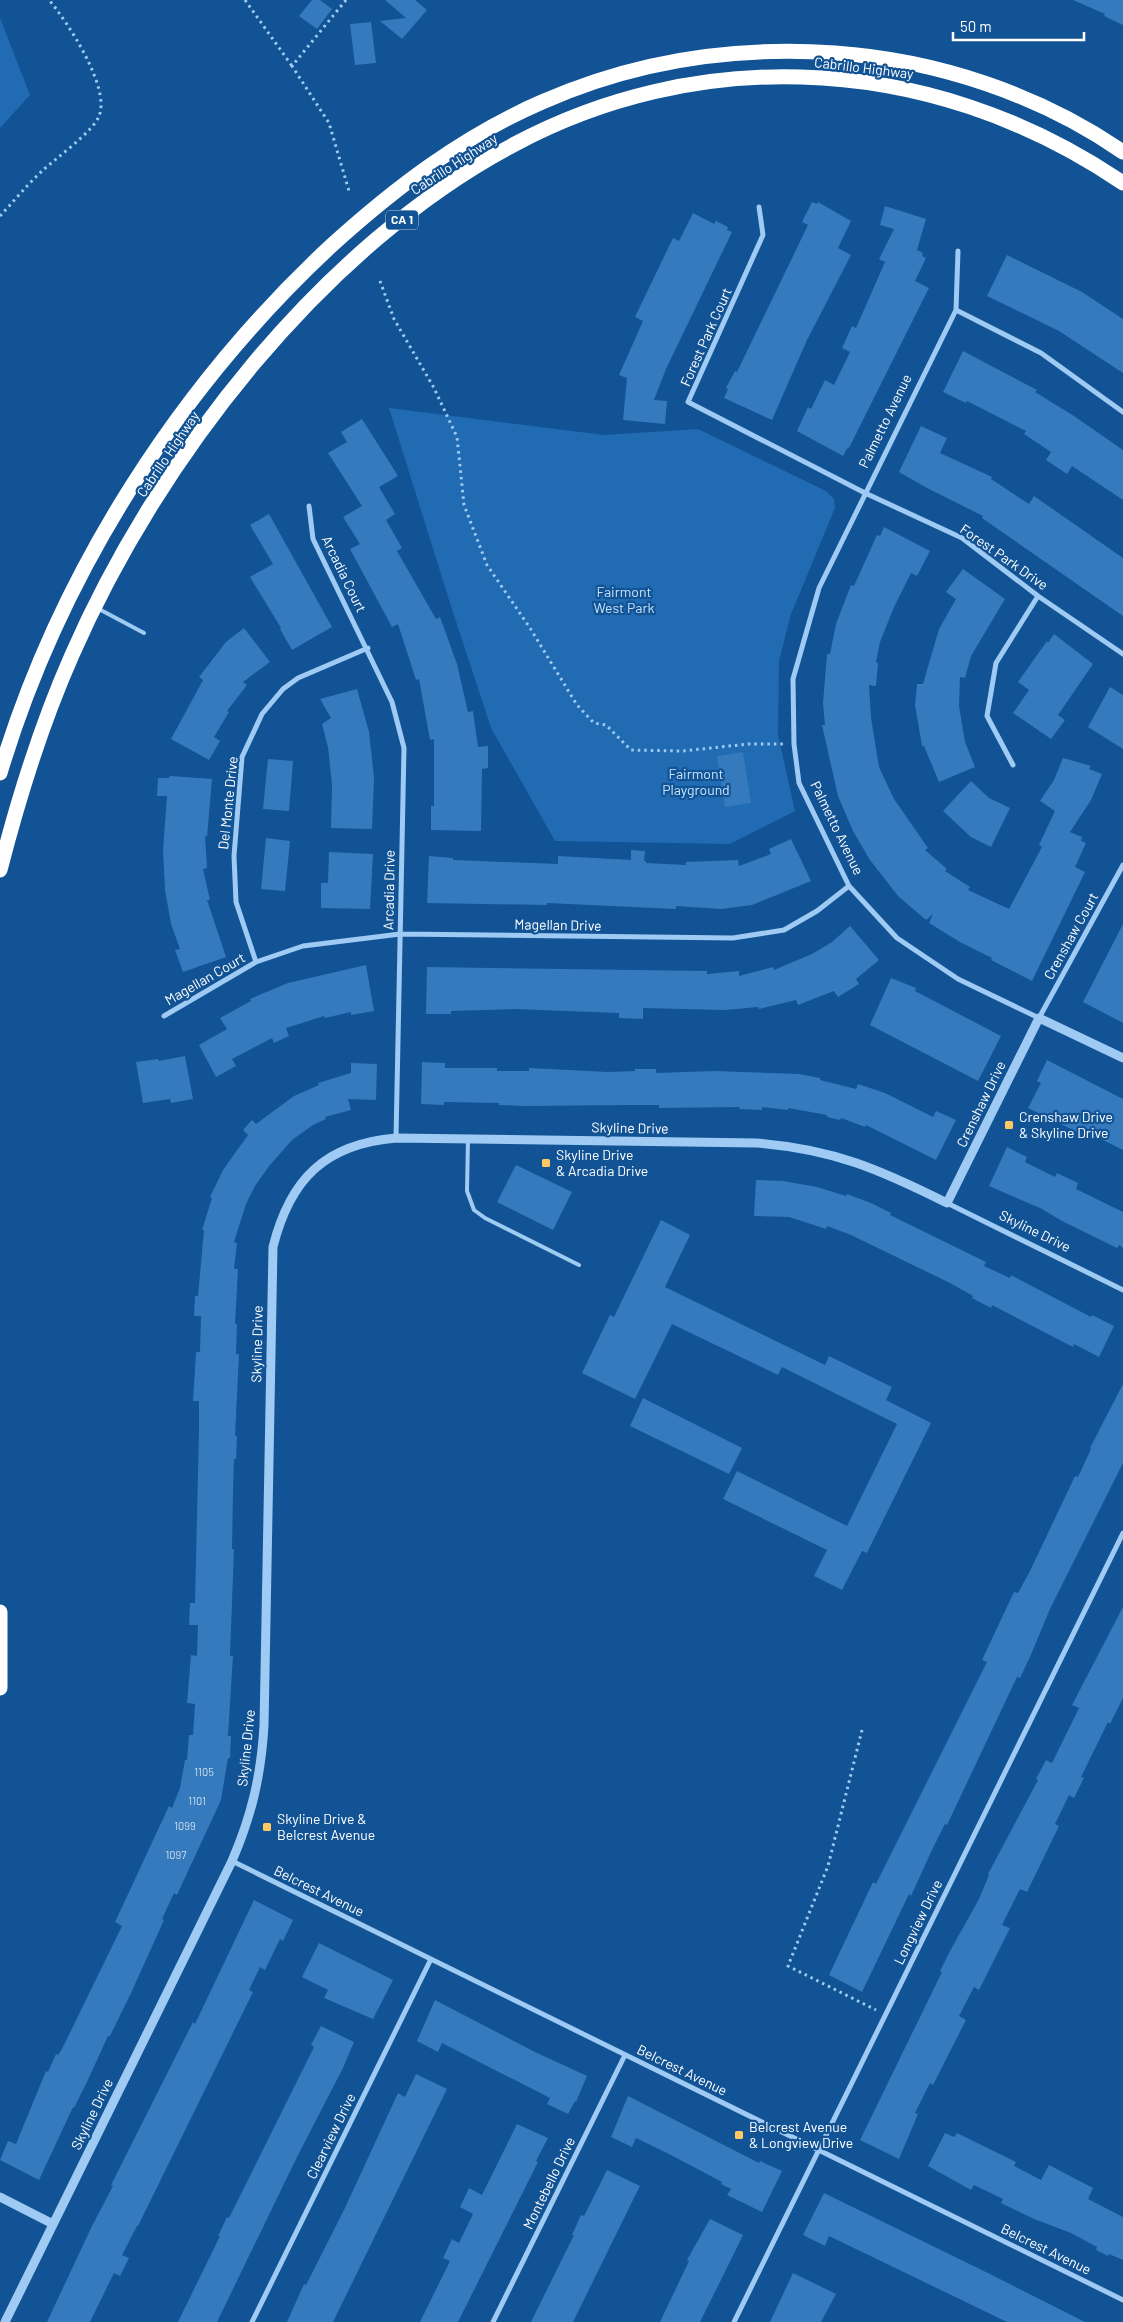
<svg xmlns="http://www.w3.org/2000/svg" width="1123" height="2322" viewBox="0 0 1123 2322" font-family="Barlow,sans-serif">
	<style>
		.green { fill: #206bb2 }
		.building { fill: #357abc }
		.lines { fill: none; stroke-linecap: round; stroke-linejoin: round }
		.path { stroke: #9fcaf3; stroke-width: 3; stroke-dasharray: 2.5 4; stroke-linecap: butt }
		.service { stroke: #9fcaf3; stroke-width: 4 }
		.minor { stroke: #9fcaf3; stroke-width: 5 }
		.tertiary { stroke: #9fcaf3; stroke-width: 9 }
		.motorway { stroke: #fff; stroke-width: 15 }
		.poi-dot { fill: #ffc861; stroke: #115394; stroke-width: 2 }
		.labels { text-anchor: middle; stroke-width: 4.5; stroke-linejoin: round; paint-order: stroke }
		.number-label { font-size: 11px; fill: #ccdeee }
		.shield { fill: #115394; stroke: #b8cbdf; stroke-width: 1 }
		.shield-label { font-size: 12px; font-weight: bold; fill: #fff }
		.street-label { font-size: 14px; fill: #fff; stroke: #115394 }
		.park-label { font-size: 14px; fill: #c7e3fd; stroke: #115394 }
		.poi-label { font-size: 14px; fill: #fff; stroke: #115394; text-anchor: start }
	</style>
	<rect width="100%" height="100%" fill="#115394"/>
	<!-- green -->
	<path class="green" d="M 0,18 L 30,95 L 0,128 Z
		M 389,408 L 604,435 L 698,429 L 826,491 L 834,499 L 835,508 L 791,614 L 779,661 L 778,735 L 795,811 L 730,844 L 555,841 L 491,728 L 449,600 Z"/>
	<!-- building -->
	<path class="building" d="M 312,0 L 320,0 L 332,9 L 317,29 L 299,16 Z
		M 385,0 L 415,0 L 427,10 L 402,39 L 380,21 L 406,18 Z
		M 1073,0 L 1123,0 L 1123,25 L 1104,16 L 1105,14 Z
		M 371,22 L 376,63 L 355,65 L 350,24 Z
		M 812,202 L 817,204 L 818,202 L 851,221 L 838,248 L 851,255 L 807,340 L 772,420 L 724,398 L 728,389 L 726,388 L 735,371 L 737,372 L 808,225 L 802,222 Z
		M 885,206 L 926,219 L 917,250 L 923,253 L 922,256 L 926,258 L 915,281 L 929,288 L 849,448 L 848,447 L 843,456 L 797,431 L 808,407 L 811,409 L 825,380 L 834,385 L 850,352 L 842,348 L 852,326 L 856,328 L 885,262 L 879,259 L 894,229 L 880,225 Z
		M 693,213 L 714,224 L 716,221 L 728,227 L 727,230 L 732,232 L 666,369 L 654,400 L 667,401 L 665,424 L 623,420 L 627,378 L 619,375 L 643,321 L 635,317 L 673,238 L 679,241 Z
		M 1007,255 L 1082,292 L 1123,319 L 1123,373 L 1059,331 L 987,296 Z
		M 963,351 L 1037,390 L 1035,392 L 1074,416 L 1123,450 L 1123,500 L 1072,466 L 1067,474 L 1046,460 L 1051,452 L 1024,434 L 1026,431 L 967,401 L 966,403 L 943,392 Z
		M 362,419 L 398,476 L 379,487 L 395,514 L 386,520 L 402,548 L 397,551 L 436,619 L 440,617 L 457,664 L 468,712 L 473,711 L 478,747 L 488,746 L 488,768 L 482,769 L 481,831 L 431,830 L 431,806 L 434,806 L 434,739 L 430,740 L 419,679 L 416,680 L 398,624 L 392,627 L 350,549 L 360,544 L 343,517 L 362,506 L 328,453 L 347,442 L 341,432 Z
		M 921,426 L 947,438 L 940,453 L 992,477 L 991,479 L 1029,504 L 1034,496 L 1123,558 L 1123,616 L 982,518 L 983,516 L 927,488 L 899,472 Z
		M 269,514 L 332,627 L 292,650 L 280,629 L 281,628 L 250,577 L 273,564 L 250,525 Z
		M 884,527 L 930,551 L 917,576 L 911,573 L 894,607 L 880,642 L 876,662 L 878,663 L 876,686 L 869,685 L 871,718 L 879,767 L 894,799 L 928,848 L 925,850 L 947,869 L 945,871 L 970,887 L 968,890 L 1009,909 L 1042,847 L 1039,845 L 1055,811 L 1040,801 L 1054,780 L 1063,758 L 1091,766 L 1089,769 L 1102,774 L 1091,800 L 1070,832 L 1082,837 L 1081,841 L 1086,843 L 1075,867 L 1085,872 L 1032,981 L 991,960 L 992,958 L 960,942 L 929,923 L 933,914 L 926,920 L 898,896 L 870,860 L 853,831 L 838,796 L 822,725 L 825,725 L 823,703 L 827,654 L 830,654 L 836,624 L 851,585 L 854,586 L 877,535 L 880,536 Z
		M 963,569 L 1005,599 L 971,656 L 965,678 L 960,677 L 959,706 L 965,742 L 975,767 L 939,782 L 924,746 L 922,746 L 915,705 L 917,684 L 923,684 L 939,629 L 956,599 L 946,592 Z
		M 244,628 L 270,662 L 243,682 L 247,685 L 227,711 L 229,712 L 214,737 L 220,741 L 209,760 L 171,739 L 203,680 L 199,677 L 226,642 Z
		M 1054,634 L 1093,664 L 1058,715 L 1065,720 L 1051,739 L 1013,713 L 1029,690 L 1018,682 L 1047,641 L 1048,643 Z
		M 1110,687 L 1123,695 L 1123,749 L 1088,727 Z
		M 357,689 L 369,732 L 374,777 L 372,829 L 331,828 L 332,785 L 328,747 L 322,724 L 331,718 L 320,699 Z
		M 743,752 L 751,803 L 725,807 L 717,756 Z
		M 268,759 L 293,761 L 289,811 L 263,809 Z
		M 170,776 L 212,779 L 207,837 L 205,836 L 207,868 L 203,869 L 210,900 L 207,900 L 226,957 L 183,972 L 175,950 L 180,949 L 171,924 L 165,890 L 163,850 L 167,796 L 157,796 L 158,778 L 169,778 Z
		M 971,781 L 989,798 L 1010,808 L 991,847 L 971,837 L 943,811 Z
		M 266,838 L 290,841 L 285,891 L 261,889 Z
		M 791,839 L 811,881 L 752,905 L 721,909 L 676,906 L 676,909 L 547,903 L 547,905 L 427,903 L 429,856 L 453,858 L 453,860 L 558,864 L 558,856 L 631,860 L 631,850 L 645,851 L 644,861 L 646,861 L 646,863 L 686,865 L 686,862 L 738,860 L 739,866 L 771,854 L 769,849 Z
		M 329,852 L 373,854 L 370,909 L 321,908 L 321,883 L 328,883 Z
		M 1123,924 L 1123,1023 L 1083,1002 Z
		M 850,926 L 879,960 L 856,979 L 859,984 L 838,997 L 834,991 L 798,1005 L 796,1000 L 759,1009 L 758,1007 L 725,1010 L 643,1008 L 643,1019 L 619,1018 L 619,1013 L 514,1009 L 451,1011 L 451,1014 L 426,1014 L 427,967 L 707,971 L 707,974 L 739,971 L 739,976 L 773,967 L 774,970 L 812,954 L 832,942 Z
		M 366,965 L 374,1011 L 351,1015 L 351,1012 L 325,1018 L 324,1016 L 286,1028 L 289,1036 L 274,1043 L 272,1038 L 232,1059 L 236,1066 L 216,1077 L 199,1045 L 227,1029 L 220,1018 L 251,1001 L 250,999 L 288,983 Z
		M 891,978 L 916,988 L 915,991 L 1001,1036 L 978,1081 L 870,1025 Z
		M 185,1056 L 193,1099 L 171,1103 L 170,1099 L 143,1103 L 136,1062 L 158,1059 L 159,1061 Z
		M 1047,1060 L 1123,1099 L 1123,1150 L 1081,1129 L 1079,1133 L 1028,1108 L 1041,1083 L 1037,1081 Z
		M 422,1062 L 445,1063 L 445,1068 L 497,1068 L 497,1071 L 529,1071 L 529,1068 L 608,1072 L 635,1071 L 635,1069 L 656,1069 L 656,1073 L 714,1071 L 799,1074 L 820,1078 L 820,1080 L 856,1089 L 858,1084 L 885,1093 L 933,1117 L 936,1111 L 956,1120 L 936,1160 L 866,1125 L 865,1127 L 841,1118 L 840,1120 L 827,1117 L 827,1115 L 788,1108 L 788,1110 L 762,1107 L 762,1110 L 739,1109 L 740,1107 L 659,1108 L 659,1105 L 630,1105 L 524,1106 L 499,1105 L 499,1103 L 444,1102 L 444,1105 L 421,1104 Z
		M 351,1063 L 377,1064 L 376,1100 L 348,1099 L 351,1110 L 325,1117 L 326,1119 L 313,1125 L 292,1140 L 270,1165 L 255,1186 L 246,1204 L 234,1242 L 237,1243 L 234,1269 L 238,1269 L 235,1324 L 237,1324 L 236,1354 L 239,1354 L 235,1436 L 237,1436 L 236,1459 L 234,1459 L 233,1492 L 232,1549 L 234,1549 L 230,1656 L 233,1656 L 228,1736 L 231,1736 L 230,1758 L 228,1758 L 221,1800 L 177,1895 L 174,1893 L 162,1919 L 164,1920 L 131,1993 L 110,2036 L 108,2036 L 86,2084 L 74,2108 L 73,2107 L 39,2180 L 0,2160 L 8,2141 L 16,2144 L 46,2071 L 48,2072 L 56,2054 L 58,2055 L 62,2049 L 122,1926 L 115,1922 L 169,1806 L 172,1808 L 180,1788 L 185,1760 L 187,1760 L 189,1735 L 193,1735 L 195,1704 L 187,1703 L 191,1655 L 197,1656 L 198,1625 L 189,1625 L 190,1603 L 195,1603 L 199,1430 L 199,1401 L 193,1401 L 196,1352 L 200,1352 L 201,1316 L 194,1316 L 195,1296 L 198,1296 L 204,1230 L 202,1230 L 212,1198 L 210,1197 L 223,1170 L 248,1135 L 243,1130 L 252,1120 L 256,1124 L 294,1096 L 319,1085 L 318,1083 L 351,1073 Z
		M 1007,1147 L 1027,1157 L 1025,1162 L 1055,1177 L 1057,1173 L 1078,1183 L 1076,1189 L 1123,1212 L 1123,1248 L 1119,1245 L 1117,1248 L 1062,1221 L 1040,1208 L 989,1186 Z
		M 516,1165 L 572,1192 L 553,1230 L 497,1202 Z
		M 756,1180 L 783,1181 L 817,1187 L 846,1196 L 847,1194 L 871,1203 L 891,1213 L 890,1215 L 986,1262 L 984,1266 L 1010,1278 L 1011,1275 L 1091,1317 L 1092,1315 L 1114,1326 L 1099,1357 L 1074,1344 L 1073,1347 L 992,1305 L 991,1308 L 972,1298 L 973,1296 L 950,1283 L 851,1235 L 827,1226 L 826,1229 L 789,1217 L 754,1216 Z
		M 661,1220 L 690,1235 L 665,1287 L 825,1365 L 829,1356 L 892,1387 L 886,1400 L 931,1423 L 867,1553 L 862,1551 L 842,1590 L 814,1576 L 827,1550 L 723,1499 L 737,1471 L 847,1526 L 897,1424 L 782,1367 L 778,1375 L 672,1324 L 635,1399 L 582,1373 L 610,1315 L 614,1317 Z
		M 1123,1384 L 1123,1463 L 1050,1609 L 1030,1657 L 1020,1678 L 1017,1677 L 947,1825 L 945,1824 L 931,1852 L 911,1896 L 909,1894 L 862,1992 L 829,1975 L 873,1882 L 876,1884 L 987,1662 L 982,1660 L 1014,1592 L 1018,1593 L 1030,1571 L 1075,1476 L 1078,1477 L 1091,1449 L 1090,1448 Z
		M 643,1398 L 742,1448 L 729,1474 L 630,1426 Z
		M 1123,1607 L 1123,1698 L 1110,1724 L 1108,1722 L 1081,1777 L 1084,1778 L 1074,1798 L 1069,1795 L 1055,1824 L 1059,1826 L 1027,1892 L 1020,1889 L 1002,1925 L 1010,1928 L 979,1990 L 974,1987 L 959,2016 L 966,2020 L 933,2085 L 930,2083 L 915,2113 L 918,2114 L 899,2159 L 860,2140 L 942,1972 L 940,1971 L 950,1951 L 979,1899 L 989,1875 L 988,1874 L 1038,1780 L 1036,1779 L 1046,1760 L 1052,1763 L 1079,1708 L 1072,1705 Z
		M 254,1900 L 293,1920 L 283,1941 L 280,1939 L 265,1970 L 260,1967 L 249,1990 L 253,1992 L 138,2226 L 137,2226 L 122,2255 L 129,2258 L 120,2276 L 114,2273 L 90,2322 L 47,2322 L 92,2226 L 113,2186 L 111,2185 L 193,2022 L 195,2024 Z
		M 319,1943 L 393,1980 L 373,2019 L 324,1998 L 328,1990 L 302,1977 Z
		M 435,2000 L 535,2052 L 587,2076 L 576,2102 L 575,2101 L 568,2114 L 547,2104 L 550,2098 L 442,2043 L 438,2052 L 417,2041 Z
		M 321,2026 L 354,2042 L 343,2068 L 297,2157 L 217,2322 L 178,2322 L 220,2236 L 218,2236 L 227,2217 L 229,2218 L 314,2047 L 311,2045 Z
		M 416,2074 L 447,2089 L 333,2322 L 287,2322 L 304,2284 L 306,2285 L 344,2210 L 398,2093 L 405,2097 Z
		M 628,2096 L 759,2163 L 760,2161 L 782,2171 L 762,2212 L 727,2195 L 731,2189 L 721,2184 L 722,2182 L 669,2154 L 636,2138 L 632,2147 L 611,2137 Z
		M 517,2124 L 548,2138 L 536,2161 L 538,2162 L 458,2322 L 420,2322 L 450,2261 L 443,2258 L 452,2239 L 459,2243 L 473,2214 L 460,2207 L 469,2188 L 482,2195 Z
		M 945,2133 L 954,2137 L 957,2133 L 1016,2162 L 1014,2166 L 1041,2180 L 1049,2165 L 1093,2188 L 1088,2199 L 1123,2217 L 1123,2260 L 1109,2254 L 1108,2256 L 1096,2250 L 1097,2247 L 1071,2233 L 1034,2219 L 1001,2203 L 1003,2199 L 974,2185 L 971,2190 L 928,2166 Z
		M 607,2170 L 640,2186 L 631,2204 L 573,2322 L 531,2322 L 574,2235 L 572,2235 L 581,2215 L 584,2216 Z
		M 824,2193 L 990,2274 L 1085,2322 L 1007,2322 L 829,2236 L 825,2246 L 803,2235 Z
		M 710,2219 L 743,2235 L 720,2282 L 700,2322 L 660,2322 L 689,2261 L 687,2260 Z
		M 793,2273 L 836,2294 L 821,2322 L 770,2322 Z"/>
	<g class="lines">
		<!-- path -->
		<path class="path" d="M 245,0 L 292,66
			M 346,0 L 292,66 L 329,123 L 349,191
			M 0,216 C 14,201 27,185 42,171 C 56,158 93,132 99,116 C 111,88 67,21 49,0
			M 380,281 L 394,319 L 434,388 L 457,437 L 464,505 L 487,565 L 530,628 L 577,705 L 594,723 L 606,725 L 631,750 L 683,751 L 748,744 L 783,744
			M 862,1730 L 828,1866 L 788,1966 L 876,2010"/>
		<!-- service -->
		<path class="service" d="M 97,608 L 144,633
			M 468,1139 L 467,1191 L 474,1210 L 485,1218 L 579,1265"/>
		<!-- minor -->
		<path class="minor" d="M 759,207 L 763,235 L 688,402 L 865,493 L 962,538 L 1038,596 L 1123,654
			M 958,251 L 956,310 L 819,588 L 793,679 L 794,744 L 799,783 L 849,886 L 897,938 L 958,979 L 1039,1018 L 1123,865
			M 956,310 L 1041,353 L 1123,412
			M 309,506 L 313,539 L 392,702 L 404,748 L 396,1138
			M 1013,765 L 987,716 L 996,663 L 1038,596
			M 256,962 L 236,902 L 234,856 L 242,757 L 262,714 L 283,689 L 298,678 L 368,648
			M 164,1016 L 256,962 L 303,946 L 400,934 L 733,938 L 784,930 L 817,911 L 849,886
			M 947,1203 L 1123,1290
			M 232,1861 L 1123,2300
			M 252,2322 L 431,1959
			M 493,2322 L 625,2055
			M 734,2322 L 1123,1533"/>
		<!-- tertiary -->
		<path class="tertiary" d="M 0,2197 L 53,2224
			M 5,2322 L 232,1861 C 252,1815 261,1775 264,1726 L 273,1247 C 290,1179 325,1144 396,1138 L 756,1143 C 833,1149 879,1169 947,1203 L 1039,1018 L 1123,1058"/>
		<!-- motorway -->
		<path class="motorway" d="M 0,773 C 60,573 179,387 332,245 C 395,188 463,136 542,102 C 635,61 734,46 835,53 C 936,60 1039,94 1123,152
			M 0,870 C 19,796 41,725 72,655 C 158,458 323,245 515,144 C 603,97 702,74 801,77 C 917,80 1027,118 1123,183
			M 0,1612 L 0,1688"/>
	</g>
	<!-- markers -->
	<g class="poi-dot">
		<rect x="1004" y="1120" width="10" height="10" rx="2.5"/>
		<rect x="541" y="1158" width="10" height="10" rx="2.5"/>
		<rect x="262" y="1822" width="10" height="10" rx="2.5"/>
		<rect x="734" y="2130" width="10" height="10" rx="2.5"/>
	</g>
	<g class="labels">
		<!-- number labels -->
		<g class="number-label">
			<text x="204" y="1776">1105</text>
			<text x="197" y="1805">1101</text>
			<text x="185" y="1830">1099</text>
			<text x="176" y="1859">1097</text>
		</g>
		<!-- shield labels -->
		<rect class="shield" x="386" y="210.5" width="32" height="19" rx="4"/>
		<g class="shield-label">
			<text x="402" y="224">CA 1</text>
		</g>
		<!-- street labels -->
		<g class="street-label">
			<text transform="translate(864 68) rotate(7)" y="5">Cabrillo Highway</text>
			<text transform="translate(454 164) rotate(-33)" y="5">Cabrillo Highway</text>
			<text transform="translate(706 337) rotate(-66)" y="5">Forest Park Court</text>
			<text transform="translate(885 421) rotate(-64)" y="5">Palmetto Avenue</text>
			<text transform="translate(168 454) rotate(-56)" y="5">Cabrillo Highway</text>
			<text transform="translate(1004 557) rotate(35)" y="5">Forest Park Drive</text>
			<text transform="translate(344 574) rotate(64)" y="5">Arcadia Court</text>
			<text transform="translate(228 803) rotate(-84)" y="5">Del Monte Drive</text>
			<text transform="translate(837 828) rotate(64)" y="5">Palmetto Avenue</text>
			<text transform="translate(389 890) rotate(-89)" y="5">Arcadia Drive</text>
			<text transform="translate(558 925) rotate(1)" y="5">Magellan Drive</text>
			<text transform="translate(1071 936) rotate(-61)" y="5">Crenshaw Court</text>
			<text transform="translate(205 979) rotate(-30)" y="5">Magellan Court</text>
			<text transform="translate(981 1104) rotate(-64)" y="5">Crenshaw Drive</text>
			<text transform="translate(630 1128) rotate(1)" y="5">Skyline Drive</text>
			<text transform="translate(1035 1231) rotate(26)" y="5">Skyline Drive</text>
			<text transform="translate(257 1344) rotate(-89)" y="5">Skyline Drive</text>
			<text transform="translate(246 1748) rotate(-84)" y="5">Skyline Drive</text>
			<text transform="translate(319 1891) rotate(26)" y="5">Belcrest Avenue</text>
			<text transform="translate(918 1922) rotate(-64)" y="5">Longview Drive</text>
			<text transform="translate(682 2070) rotate(26)" y="5">Belcrest Avenue</text>
			<text transform="translate(92 2114) rotate(-64)" y="5">Skyline Drive</text>
			<text transform="translate(331 2136) rotate(-64)" y="5">Clearview Drive</text>
			<text transform="translate(549 2183) rotate(-64)" y="5">Montebello Drive</text>
			<text transform="translate(1046 2249) rotate(26)" y="5">Belcrest Avenue</text>
		</g>
		<!-- park labels -->
		<g class="park-label">
			<text x="624" y="597">Fairmont<tspan x="624" dy="16">West Park</tspan></text>
			<text x="696" y="779">Fairmont<tspan x="696" dy="16">Playground</tspan></text>
		</g>
		<!-- poi labels -->
		<g class="poi-label">
			<text x="1019" y="1122">Crenshaw Drive<tspan x="1019" dy="16">&amp; Skyline Drive</tspan></text>
			<text x="556" y="1160">Skyline Drive<tspan x="556" dy="16">&amp; Arcadia Drive</tspan></text>
			<text x="277" y="1824">Skyline Drive &amp;<tspan x="277" dy="16">Belcrest Avenue</tspan></text>
			<text x="749" y="2132">Belcrest Avenue<tspan x="749" dy="16">&amp; Longview Drive</tspan></text>
		</g>
	</g>
	<!-- scale -->
	<path d="M953 32v8h131v-8" fill="none" stroke="#ffffff" stroke-width="2.5"/>
	<text x="960" y="32" font-size="15" fill="#ffffff" stroke="#115394" stroke-width="4" paint-order="stroke">50 m</text>
</svg>
